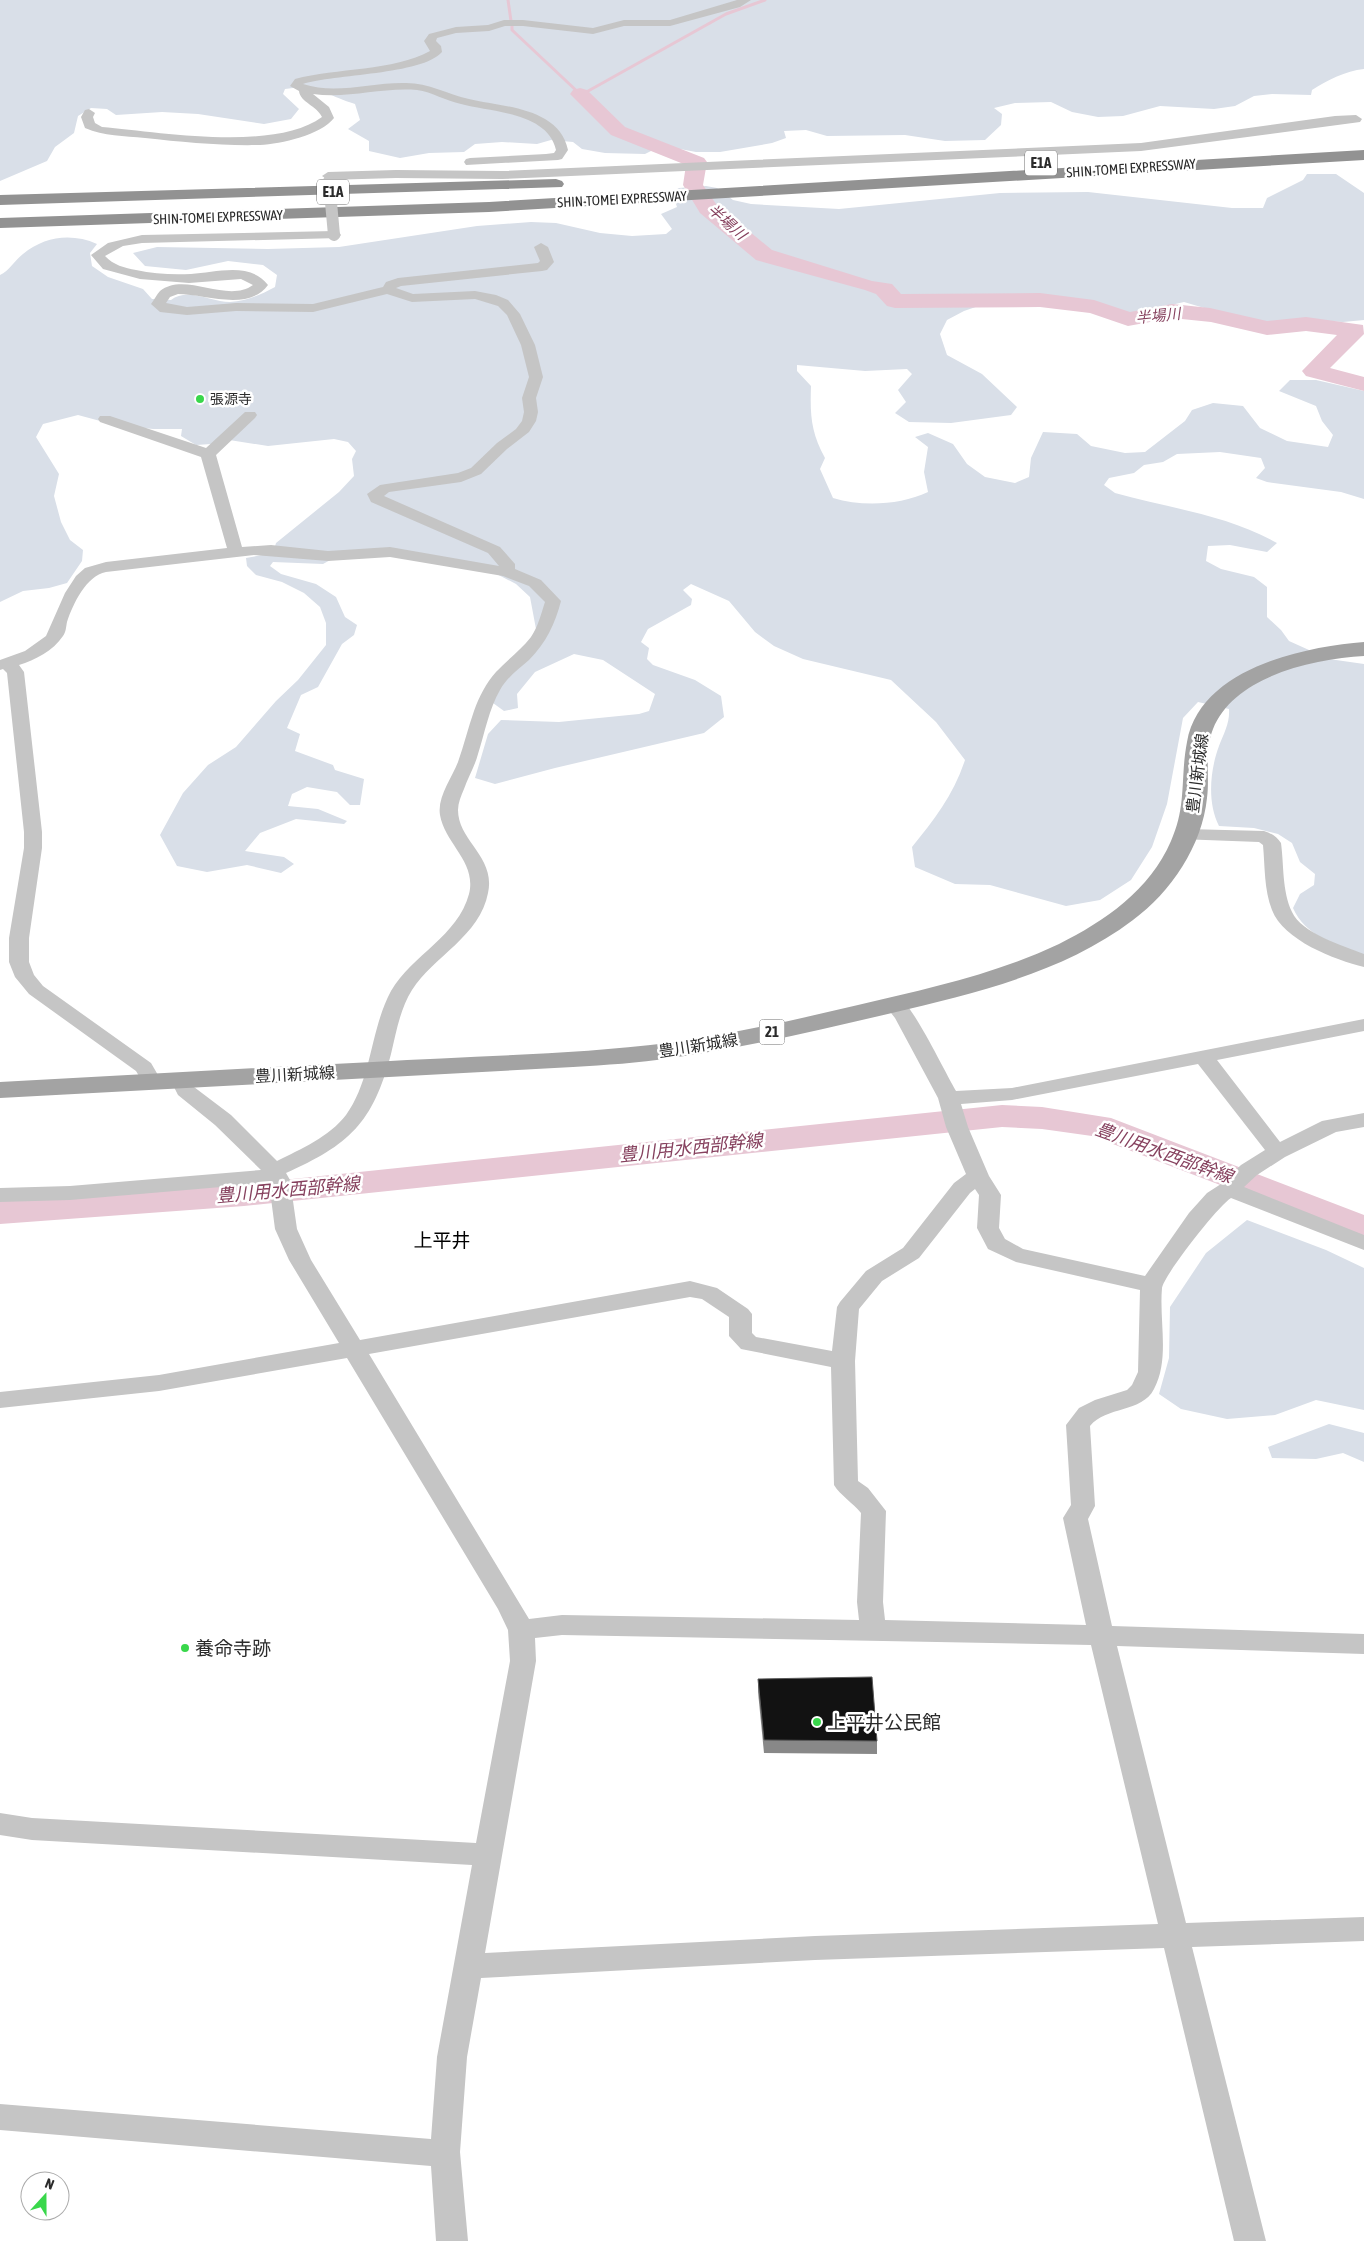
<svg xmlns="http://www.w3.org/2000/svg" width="1364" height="2241" viewBox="0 0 1364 2241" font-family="'Asap Condensed','Noto Sans JP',sans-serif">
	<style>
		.green { fill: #d9dfe8 }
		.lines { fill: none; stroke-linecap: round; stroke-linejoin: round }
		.stream { stroke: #e7c7d4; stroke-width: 3 }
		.river { fill: #e7c7d4; fill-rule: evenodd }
		.minor { fill: #c5c5c5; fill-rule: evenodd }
		.major { fill: #a3a3a3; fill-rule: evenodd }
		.highway { fill: #929292; fill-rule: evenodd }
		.minor-bridge { stroke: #c5c5c5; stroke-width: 12 }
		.wall { fill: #888 }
		.building { fill: #121212; stroke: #595959 }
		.poi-dot { fill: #39d74b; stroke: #fff; stroke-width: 2 }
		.labels { text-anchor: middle; stroke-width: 5; stroke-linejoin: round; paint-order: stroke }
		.far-street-label { font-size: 14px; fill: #2b2b2b; stroke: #fff }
		.far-poi-label { font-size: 14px; fill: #2b2b2b; stroke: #fff; text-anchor: start }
		.shield { fill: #fff; stroke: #6b6b6b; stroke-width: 1 }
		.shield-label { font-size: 15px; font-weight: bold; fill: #2b2b2b }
		.far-water-label { font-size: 15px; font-style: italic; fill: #86415e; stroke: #fff }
		.street-label { font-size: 16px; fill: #2b2b2b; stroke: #fff }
		.water-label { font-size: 18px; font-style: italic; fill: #86415e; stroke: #fff }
		.quarter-label { font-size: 19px; fill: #000; stroke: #fff }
		.near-poi-label { font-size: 19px; fill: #2b2b2b; stroke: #fff; text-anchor: start }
	</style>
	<rect width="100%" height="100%" fill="#fff"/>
	<!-- green -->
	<path class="green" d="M 0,0 L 1364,0 L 1364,69 C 1345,71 1328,80 1312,90 L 1311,95 L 1272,94 L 1254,96 L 1235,106 L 1214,109 L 1160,106 L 1123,116 L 1098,117 L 1072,112 L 1051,102 L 1015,103 L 994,108 L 1002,114 L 1001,125 L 985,140 L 945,141 L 905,135 L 827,136 L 806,130 L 784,131 L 786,138 L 772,143 L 720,152 L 696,152 L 680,149 L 653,150 L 645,154 L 605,153 L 582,149 L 573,142 L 551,140 L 537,144 L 502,142 L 475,144 L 464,152 L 429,153 L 400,158 L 369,151 L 369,141 L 348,129 L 360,120 L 355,104 C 326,95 317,84 285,89 L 283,94 L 299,109 L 291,119 L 264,124 L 198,114 L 162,112 L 116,115 L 107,109 L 91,108 L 78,116 L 74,133 L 55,147 L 47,161 L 0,181 Z
		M 1307,174 L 1336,174 L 1364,193 L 1364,320 L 1343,322 L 1306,320 L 1279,323 L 1245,320 L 1184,302 L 1132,314 L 1076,300 L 1005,297 L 964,311 L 947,320 L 940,334 L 947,355 L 982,374 L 1017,407 L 1011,415 L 951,423 L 909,422 L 895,413 L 906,402 L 898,390 L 912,374 L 907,369 L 865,371 L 797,365 L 797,371 L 811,386 C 810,416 811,432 825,458 L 820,469 L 833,498 C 863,507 900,505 928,492 L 924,472 L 928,447 L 915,437 L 928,433 L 953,444 L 967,464 L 985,477 L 1015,483 L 1029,477 L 1031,458 L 1043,432 L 1077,434 L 1091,446 L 1125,453 L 1145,452 L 1185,421 L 1192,410 L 1213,403 L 1243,406 L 1260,428 L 1287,441 L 1328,447 L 1333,435 L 1322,421 L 1316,406 L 1279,391 L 1290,380 L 1316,380 L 1364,391 L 1364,499 L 1341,492 L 1267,482 L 1256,478 L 1265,468 L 1261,458 L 1220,452 L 1177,454 L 1163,462 L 1144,465 L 1134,473 L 1109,478 L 1104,485 L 1115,493 C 1168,508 1228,515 1277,543 L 1267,552 L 1230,545 L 1208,546 L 1206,561 L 1221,569 L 1254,577 L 1267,587 L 1267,617 L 1281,630 L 1289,641 L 1329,659 L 1364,664 L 1364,959 C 1338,946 1305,936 1293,908 L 1300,894 L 1314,885 L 1315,874 L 1300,862 L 1292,843 L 1278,834 L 1254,828 L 1219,826 C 1207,803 1210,770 1219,746 C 1224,733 1230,723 1229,709 L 1198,702 L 1183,718 L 1167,804 L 1152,847 L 1131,880 L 1100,900 L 1066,906 L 990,885 L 955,884 L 915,867 L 912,847 C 934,820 954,794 965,760 L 936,722 L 891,680 L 803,659 L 774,646 L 755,632 L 729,601 L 691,584 L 683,590 L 692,599 L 691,605 L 648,629 L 641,642 L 649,648 L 647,659 L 653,665 L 695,680 L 721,696 L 724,717 L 704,733 L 555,768 L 495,784 L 475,778 L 488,734 L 501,720 L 559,722 L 639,714 L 649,711 L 655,694 L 603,660 L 574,654 L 535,672 L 517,694 L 518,708 L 504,711 L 493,703 L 496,690 L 527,647 L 536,629 L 530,597 L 516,584 L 491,571 L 433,555 L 343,553 L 323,564 L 273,562 L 270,566 L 281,574 L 316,584 L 336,597 L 345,617 L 357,625 L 354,635 L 342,644 L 318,687 L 301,695 L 287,728 L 300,734 L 295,751 L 333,765 L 335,770 L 364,779 L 360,805 L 350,805 L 337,792 L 307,787 L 292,794 L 288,806 L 318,809 L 347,821 L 344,824 L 296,819 L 260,833 L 245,851 L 284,857 L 294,864 L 281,873 L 247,865 L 207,872 L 177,866 L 160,835 L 183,793 L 208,765 L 236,747 L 276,701 L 298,680 L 326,645 L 326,623 L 320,607 L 304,593 L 282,582 L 256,575 L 247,566 L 246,558 L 273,553 L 276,543 L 339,492 L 354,476 L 352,459 L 356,451 L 348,442 L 334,439 L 268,446 L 223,439 L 211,444 L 196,445 L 181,436 L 182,429 L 153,429 L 115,425 L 78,415 L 43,424 L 36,437 L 59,474 L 54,496 L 61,522 L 70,540 L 83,550 L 82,561 L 67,583 L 49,588 L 23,591 L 0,602 L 0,275 C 9,271 15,260 23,254 C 45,236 72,233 97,244 L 90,253 L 92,266 L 108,277 L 143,289 L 152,299 L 171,300 C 187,287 212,302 230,302 C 247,301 260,295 275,287 L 277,275 L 263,265 L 228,261 L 186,270 L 145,266 L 133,253 L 157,247 L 268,249 L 339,247 L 477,226 L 531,222 L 556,223 L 600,233 L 632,236 L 666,234 L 672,229 L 661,214 L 677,207 L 672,192 L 679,188 L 706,186 L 717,188 L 733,200 L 751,204 L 839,209 L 1000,193 L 1088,192 L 1232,208 L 1263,208 L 1267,198 L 1303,180 Z
		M 1247,1220 L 1326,1250 L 1364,1268 L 1364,1410 L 1316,1400 L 1275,1415 L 1227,1419 L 1181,1409 L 1159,1394 L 1169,1358 L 1170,1307 L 1206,1253 Z
		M 1329,1424 L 1364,1433 L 1364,1462 L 1343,1453 L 1316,1459 L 1272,1458 L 1268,1447 Z"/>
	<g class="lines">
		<!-- stream -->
		<path class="stream" d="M 508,0 L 511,21
			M 512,26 L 512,30 L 580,94
			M 581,95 L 726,14 L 765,0"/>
		<!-- river -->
		<path class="river" d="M 580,88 L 587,90 L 625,127 L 704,158 L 707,162 L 703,185 L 716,204 L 772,250 L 872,281 L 892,284 L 901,294 L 1040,293 L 1094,300 L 1130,312 L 1172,304 L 1210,308 L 1267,321 L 1306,317 L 1363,325 L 1364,334 L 1330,368 L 1364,377 L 1364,391 L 1306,376 L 1302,371 L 1337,335 L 1306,331 L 1267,335 L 1211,322 L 1172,318 L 1128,326 L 1090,313 L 1040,307 L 895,308 L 887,306 L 876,294 L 865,290 L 756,260 L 700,213 L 683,185 L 686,165 L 611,135 L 570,94 L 573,90 Z
			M 1002,1105 L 1042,1107 L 1111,1118 L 1364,1215 L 1364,1240 L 1092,1136 L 1042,1129 L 1002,1127 L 244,1206 L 0,1224 L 0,1200 L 244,1184 Z"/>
		<!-- minor -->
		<path class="minor" d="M 737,0 L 751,0 L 740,7 L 670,26 L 624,26 L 593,34 L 523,26 L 505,26 L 489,31 L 456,33 L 437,38 L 436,41 L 441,46 L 442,52 C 422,75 333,74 303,84 C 336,95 372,82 406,83 C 429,83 447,94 469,99 C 502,107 559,107 568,150 L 562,159 L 558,160 L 466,165 L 464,162 L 466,159 L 470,158 L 546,154 L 554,153 L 556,150 C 548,112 490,112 461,104 C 446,101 432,92 417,90 C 382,87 348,99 313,94 L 329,107 L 334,118 C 321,135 281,144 260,145 C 222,146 182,142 145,138 C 124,136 104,136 85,128 L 81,117 L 85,110 L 89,109 L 95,113 L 93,117 L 95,123 L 102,127 C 159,132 275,152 322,117 C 317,106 300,102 299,91 L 290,86 L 295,79 C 336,68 394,71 430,51 L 424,41 L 429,34 L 456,27 L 488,25 L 504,20 L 523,20 L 593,28 L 624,20 L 670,20 Z
			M 1356,115 L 1362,119 L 1360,122 L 1141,151 L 502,179 L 396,178 L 328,180 L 322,176 L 328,172 L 396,170 L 502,171 L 1141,143 L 1335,116 Z
			M 334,231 L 339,232 L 341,235 L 339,238 L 142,243 L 123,246 L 105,256 C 113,265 125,268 136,270 C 154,274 173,275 191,274 C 215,273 250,261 268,285 C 248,312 205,294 178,294 L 170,297 L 166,303 L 187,307 L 236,303 L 313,304 L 383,287 L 386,282 L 398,278 L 538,263 L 540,261 L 534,247 L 541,243 L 548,247 L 554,262 L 547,270 L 542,271 L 401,286 L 396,288 L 413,294 L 475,291 L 496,295 L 508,300 L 520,314 L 535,345 L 543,377 L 536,398 L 538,412 L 536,421 L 529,432 L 507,449 L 481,474 L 461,482 L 389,492 L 384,496 L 500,547 L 515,564 L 515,569 L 541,580 L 561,601 C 555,624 546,643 529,660 C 519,669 507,677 500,690 C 489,709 485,732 478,754 C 475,766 468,777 464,789 C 461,796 458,803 458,810 C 458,841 496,857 488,893 C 480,936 434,956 412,990 C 400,1009 396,1033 391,1054 C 373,1123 349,1145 286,1173 L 290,1180 L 297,1229 L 311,1260 L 360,1340 L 690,1281 L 717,1288 L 748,1309 L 752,1314 L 752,1333 L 756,1337 L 832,1351 L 837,1307 L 840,1302 L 866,1271 L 903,1248 L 954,1183 L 966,1174 L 946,1127 L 938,1098 L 895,1018 L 884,1004 L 887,1000 C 892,998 897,997 902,1000 C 916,1012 945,1072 956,1091 L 1012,1088 L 1364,1019 L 1364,1031 L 1217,1060 L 1280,1142 L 1322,1121 L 1364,1113 L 1364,1127 L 1336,1132 L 1285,1157 L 1257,1175 L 1244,1187 L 1364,1235 L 1364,1250 L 1231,1198 C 1218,1206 1164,1275 1162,1288 C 1159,1321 1170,1359 1154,1389 C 1142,1413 1106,1406 1090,1426 L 1095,1506 L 1088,1519 L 1112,1626 L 1364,1634 L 1364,1654 L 1117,1646 L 1186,1923 L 1364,1917 L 1364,1941 L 1192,1947 L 1266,2241 L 1234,2241 L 1164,1948 L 815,1960 L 481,1978 L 467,2057 L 460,2152 L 468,2241 L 436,2241 L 431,2166 L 0,2130 L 0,2104 L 431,2139 L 437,2057 L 472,1865 L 32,1840 L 0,1835 L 0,1813 L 32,1818 L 476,1843 L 510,1661 L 508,1630 L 498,1609 L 347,1358 L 159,1391 L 0,1408 L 0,1392 L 159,1375 L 339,1343 L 289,1260 L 275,1229 L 269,1183 L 70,1200 L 0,1202 L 0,1188 L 70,1186 L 261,1170 L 215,1125 L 178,1095 L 171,1081 L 174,1077 L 181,1075 L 188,1077 L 194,1087 L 231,1115 L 277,1161 C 301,1149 329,1137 346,1115 C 372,1079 370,1030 391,991 C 412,955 458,936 469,894 C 477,862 445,844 440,815 C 437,797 452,778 458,762 C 464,745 468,728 474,711 C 479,697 486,683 496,672 C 507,660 521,650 531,637 C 538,627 541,614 545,602 L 529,586 L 503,576 L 390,557 L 328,561 L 254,555 L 106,572 C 86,576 73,604 67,622 C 66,627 66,632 63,636 C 53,651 35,660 19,665 L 24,672 L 42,832 L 42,848 L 29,938 L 29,962 L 34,975 L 43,986 L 151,1063 L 162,1082 L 159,1086 L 152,1088 L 145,1086 L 136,1071 L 29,994 L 15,977 L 9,962 L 9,938 L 24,848 L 24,832 L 7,673 L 3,669 L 0,670 L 0,660 L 25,651 L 46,636 L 65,593 L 76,576 L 85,568 L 106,562 L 227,548 L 201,457 L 100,422 L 98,419 L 100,416 L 110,416 L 206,448 L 245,412 L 255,412 L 257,415 L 255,418 L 216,455 L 242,547 L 271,545 L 328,551 L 390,547 L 499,566 L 488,553 L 371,502 L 367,494 L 380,485 L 458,473 L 471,468 L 497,443 L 516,429 L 522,421 L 524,412 L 522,398 L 529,377 L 521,345 L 507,315 L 498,306 L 475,299 L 412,302 L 387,294 L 313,312 L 236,311 L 187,315 L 160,312 L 151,304 C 154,300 157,294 160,291 C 185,271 227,304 253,285 L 241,279 L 189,283 L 140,279 L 103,269 L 91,255 L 108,243 L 142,235 ZM 1198,1064 L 1265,1150 L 1241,1165 L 1221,1184 L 1207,1193 L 1189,1213 L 1145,1276 L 1023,1249 L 1005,1239 L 999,1228 L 1001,1195 L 989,1176 L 968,1127 L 961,1104 L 1012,1100 ZM 975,1189 L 979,1195 L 977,1228 L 988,1249 L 1016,1262 L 1140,1290 L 1138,1372 L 1132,1385 L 1127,1390 L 1095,1400 L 1079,1408 L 1066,1425 L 1071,1505 L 1063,1518 L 1086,1625 L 885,1620 L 883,1602 L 886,1511 L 868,1488 L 858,1481 L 855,1361 L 859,1309 L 882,1281 L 919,1258 L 970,1193 ZM 690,1297 L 702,1299 L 729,1317 L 729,1336 L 741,1349 L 831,1367 L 834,1485 C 840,1495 853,1503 861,1513 L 857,1602 L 859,1620 L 562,1615 L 529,1619 L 369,1354 ZM 562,1635 L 1091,1645 L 1158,1924 L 815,1936 L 485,1953 L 536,1661 L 535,1638 Z
			M 1186,829 L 1264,831 C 1271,833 1277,837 1281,843 C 1284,865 1282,891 1292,912 C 1301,933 1344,946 1364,954 L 1364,967 C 1335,960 1283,940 1272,910 C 1264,890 1265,866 1263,845 L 1259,842 L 1179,839 L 1177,835 L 1179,831 Z"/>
		<!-- major -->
		<path class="major" d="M 1364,642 L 1364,656 C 1313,659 1234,676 1213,729 C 1204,751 1210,776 1207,798 C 1202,846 1171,892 1133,920 C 1063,973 975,993 892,1013 C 819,1030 745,1048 671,1058 C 638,1063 606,1065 573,1067 L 0,1098 L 0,1082 C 124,1075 249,1068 373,1062 C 471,1056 570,1055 668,1043 C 732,1034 795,1020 858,1005 C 926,989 996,974 1059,944 C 1105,921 1150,890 1171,841 C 1187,805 1180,778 1187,742 C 1200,669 1302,647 1364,642 Z"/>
		<!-- highway -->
		<path class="highway" d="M 1364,150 L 1364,160 L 489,212 L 0,228 L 0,218 L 489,202 Z
			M 556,179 L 562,181 L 564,184 L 562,187 L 0,205 L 0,195 Z"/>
		<!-- minor-bridge -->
		<path class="minor-bridge" d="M 329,181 L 334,235"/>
	</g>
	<!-- wall -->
	<path class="wall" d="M 758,1679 L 877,1741 L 877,1754 L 764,1753 L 758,1692 Z"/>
	<!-- building -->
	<path class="building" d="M 872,1677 L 877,1741 L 764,1740 L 758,1679 Z"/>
	<!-- markers -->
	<g class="poi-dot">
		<circle cx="200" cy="399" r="5"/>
		<circle cx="185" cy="1648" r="5"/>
		<circle cx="817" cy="1722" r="5"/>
	</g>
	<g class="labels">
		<!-- far-street labels -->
		<g class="far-street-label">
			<text transform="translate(1131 168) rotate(-4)" y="5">SHIN-TOMEI EXPRESSWAY</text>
			<text transform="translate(622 199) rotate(-3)" y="5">SHIN-TOMEI EXPRESSWAY</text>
			<text transform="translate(218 217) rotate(-2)" y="5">SHIN-TOMEI EXPRESSWAY</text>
		</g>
		<!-- far-poi labels -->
		<g class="far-poi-label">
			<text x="210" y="404">張源寺</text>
		</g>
		<!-- shield labels -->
		<g class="shield">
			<rect x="1025" y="150.5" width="32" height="25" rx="4"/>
			<rect x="317" y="179.5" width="32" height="25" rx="4"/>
			<rect x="759.5" y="1019.5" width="25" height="25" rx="4"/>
		</g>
		<g class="shield-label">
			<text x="1041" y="168">E1A</text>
			<text x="333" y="197">E1A</text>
			<text x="772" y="1037">21</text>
		</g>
		<!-- far-water labels -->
		<g class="far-water-label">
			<text transform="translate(727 222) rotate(42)" y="5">半場川</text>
			<text transform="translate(1158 316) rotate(-6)" y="5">半場川</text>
		</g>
		<!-- street labels -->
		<g class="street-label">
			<text transform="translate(1197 773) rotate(-83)" y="6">豊川新城線</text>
			<text transform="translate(698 1045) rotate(-9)" y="6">豊川新城線</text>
			<text transform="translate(295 1074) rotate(-3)" y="6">豊川新城線</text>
		</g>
		<!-- water labels -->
		<g class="water-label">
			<text transform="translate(691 1148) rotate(-6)" y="6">豊川用水西部幹線</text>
			<text transform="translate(1164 1153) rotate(20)" y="6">豊川用水西部幹線</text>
			<text transform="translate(288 1190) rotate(-5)" y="6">豊川用水西部幹線</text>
		</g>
		<!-- quarter labels -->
		<g class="quarter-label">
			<text x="442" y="1247">上平井</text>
		</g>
		<!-- near-poi labels -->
		<g class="near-poi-label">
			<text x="195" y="1655">養命寺跡</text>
			<text x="827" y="1729">上平井公民館</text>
		</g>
	</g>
	<!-- north arrow -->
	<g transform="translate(45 2196) rotate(21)"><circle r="24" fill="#ffffff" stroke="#aaaaaa"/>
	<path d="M0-4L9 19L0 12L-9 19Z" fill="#39d74b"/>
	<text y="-8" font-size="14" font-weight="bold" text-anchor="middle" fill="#2b2b2b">N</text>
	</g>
</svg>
